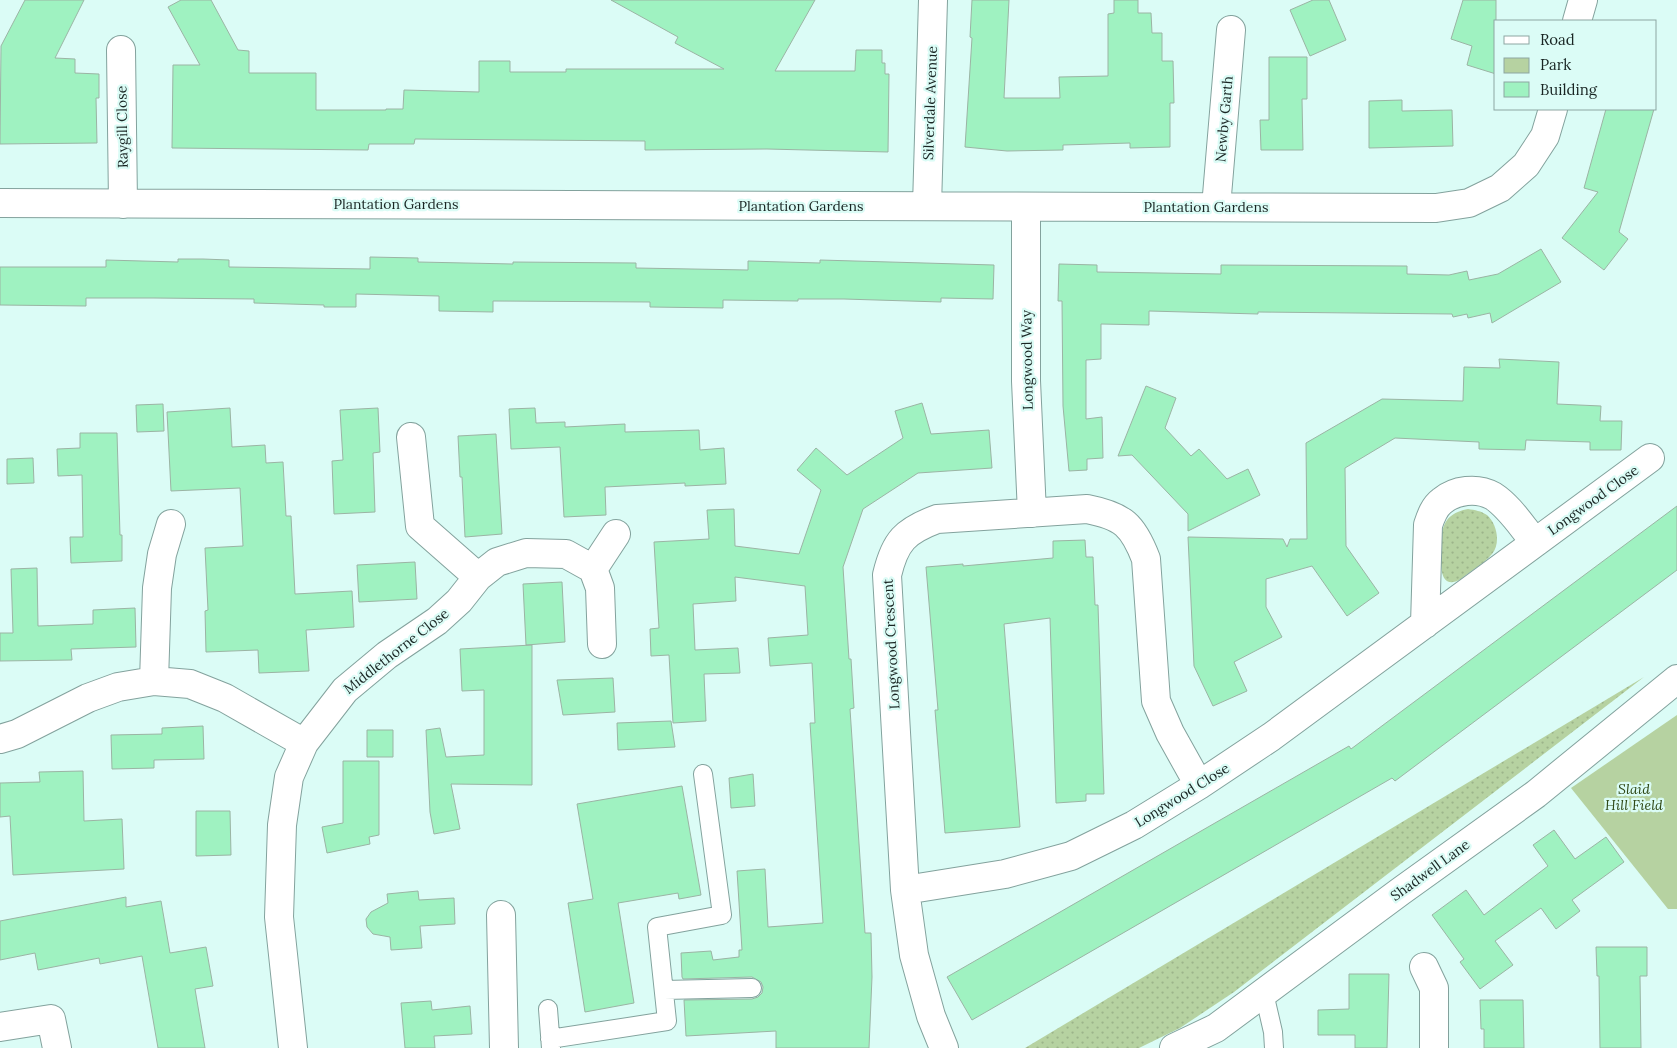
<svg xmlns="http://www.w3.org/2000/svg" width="1677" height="1048" viewBox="0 0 1677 1048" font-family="Lora,serif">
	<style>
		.grass { fill: url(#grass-dots) }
		.green { fill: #b6d2a1 }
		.building { fill: #9ff2c1; stroke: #9bb4a4 }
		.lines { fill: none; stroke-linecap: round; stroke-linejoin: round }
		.lane-casing { stroke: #83a29d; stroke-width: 20 }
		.street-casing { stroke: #83a29d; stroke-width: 30 }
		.secondary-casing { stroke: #83a29d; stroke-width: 30 }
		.lane { stroke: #fff; stroke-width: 18 }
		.street { stroke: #fff; stroke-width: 28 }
		.secondary { stroke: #fff; stroke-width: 28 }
		.labels { text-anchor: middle; stroke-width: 4.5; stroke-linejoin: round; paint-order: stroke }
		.street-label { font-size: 14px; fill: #192523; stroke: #dbfcf6 }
		.park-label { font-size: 14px; font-style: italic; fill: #2f4816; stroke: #dbfcf6 }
	</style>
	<defs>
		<pattern id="grass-dots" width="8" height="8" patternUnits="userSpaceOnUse" patternTransform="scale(1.25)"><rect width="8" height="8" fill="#b6d2a1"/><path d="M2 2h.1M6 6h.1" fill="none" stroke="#9cb48a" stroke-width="1.8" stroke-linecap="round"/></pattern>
	</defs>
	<rect width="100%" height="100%" fill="#dbfcf6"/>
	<!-- grass -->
	<path class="grass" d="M 1468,509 C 1475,510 1481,511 1487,515 C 1497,524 1501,543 1492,554 C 1484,564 1470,571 1461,579 C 1440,591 1441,567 1441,554 C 1441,531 1441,514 1468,509 Z
		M 1644,677 L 1234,992 L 1180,1028 L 1139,1048 L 1025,1048 Z"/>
	<!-- green -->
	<path class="green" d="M 1677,715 L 1677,909 L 1668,909 L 1571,788 Z"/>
	<!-- building -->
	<path class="building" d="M 25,0 L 84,0 L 55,58 L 75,59 L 75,73 L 99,74 L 99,98 L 96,98 L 97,143 L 0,144 L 1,46 Z
		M 181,0 L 211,0 L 238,50 L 249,51 L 249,73 L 316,73 L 316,110 L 386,110 L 386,109 L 403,109 L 404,90 L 479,92 L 479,61 L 510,61 L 510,72 L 566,72 L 566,69 L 724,69 L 675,43 L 678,37 L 611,0 L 815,0 L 775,71 L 855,71 L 856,50 L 882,50 L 882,63 L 885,63 L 885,74 L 889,74 L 888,152 L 767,149 L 645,150 L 645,141 L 415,139 L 414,144 L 369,144 L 368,150 L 172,148 L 173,65 L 200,65 L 168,7 Z
		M 972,0 L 1009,0 L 1004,98 L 1060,98 L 1059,77 L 1108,76 L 1108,14 L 1114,13 L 1114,0 L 1138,0 L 1138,13 L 1151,13 L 1152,33 L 1162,33 L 1162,61 L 1173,61 L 1174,103 L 1170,103 L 1170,147 L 1130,148 L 1130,143 L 1063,145 L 1063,150 L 1007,151 L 965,147 L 972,38 L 970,37 Z
		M 1313,0 L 1329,0 L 1346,40 L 1310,56 L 1290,10 Z
		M 1463,0 L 1496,0 L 1496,74 L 1467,65 L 1472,46 L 1451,39 Z
		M 1269,57 L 1307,57 L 1307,99 L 1302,99 L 1303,150 L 1261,150 L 1260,120 L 1269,120 Z
		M 1402,100 L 1402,111 L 1452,110 L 1453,146 L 1369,148 L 1369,101 Z
		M 1606,109 L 1654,109 L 1619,232 L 1628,239 L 1604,270 L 1562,238 L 1598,192 L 1584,188 Z
		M 1541,249 L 1561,282 L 1492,323 L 1490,313 L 1468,318 L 1467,314 L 1453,317 L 1452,314 L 1258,312 L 1258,314 L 1149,311 L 1149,325 L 1101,324 L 1101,359 L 1086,360 L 1086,419 L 1102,417 L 1103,458 L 1087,459 L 1087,470 L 1069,471 L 1063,406 L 1062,301 L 1058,301 L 1059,264 L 1097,265 L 1097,272 L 1221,274 L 1221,265 L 1407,266 L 1407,274 L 1449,275 L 1467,271 L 1469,280 L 1498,274 Z
		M 370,257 L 418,258 L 418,262 L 513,264 L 513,262 L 636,263 L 636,268 L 748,270 L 748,261 L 820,263 L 820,260 L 994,265 L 993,299 L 941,298 L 941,302 L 844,299 L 798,299 L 798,301 L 723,300 L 723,308 L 650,307 L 650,302 L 493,301 L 493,312 L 439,311 L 439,296 L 356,294 L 356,307 L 324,307 L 324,305 L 254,303 L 254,299 L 154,298 L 86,298 L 86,306 L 0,305 L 0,267 L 106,267 L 106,260 L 178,262 L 178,259 L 203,259 L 229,260 L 229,267 L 370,269 Z
		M 1499,359 L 1559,362 L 1557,404 L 1601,406 L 1600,421 L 1622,421 L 1621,450 L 1590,450 L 1590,442 L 1526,440 L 1525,450 L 1479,449 L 1479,442 L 1395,438 L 1345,468 L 1346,546 L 1379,593 L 1347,616 L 1312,566 L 1266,579 L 1266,607 L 1282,637 L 1234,662 L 1247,691 L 1213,706 L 1194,666 L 1188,537 L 1283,539 L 1287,547 L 1290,539 L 1307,539 L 1306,443 L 1382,399 L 1463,401 L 1464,367 L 1500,368 Z
		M 1146,386 L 1176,398 L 1165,428 L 1191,456 L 1199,449 L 1227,479 L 1248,469 L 1260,495 L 1188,531 L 1188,514 L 1132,455 L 1118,456 Z
		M 922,403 L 931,434 L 989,430 L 992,468 L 918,473 L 863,509 L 843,567 L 849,659 L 851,659 L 854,708 L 850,709 L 865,933 L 871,933 L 872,977 L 869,1048 L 776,1048 L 776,1031 L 686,1036 L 684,1000 L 752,999 L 758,997 L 762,993 L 763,987 L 761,982 L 752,977 L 683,979 L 682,977 L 681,953 L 711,951 L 713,960 L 739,957 L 739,950 L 742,950 L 737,871 L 765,869 L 768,927 L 823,923 L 810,723 L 815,723 L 812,663 L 770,666 L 768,638 L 808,635 L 805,586 L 735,577 L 736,601 L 693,604 L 695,650 L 738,648 L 740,673 L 704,674 L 706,721 L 673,723 L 669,655 L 651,656 L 650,629 L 659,628 L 654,542 L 709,539 L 707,510 L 734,509 L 735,546 L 799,554 L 821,490 L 797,470 L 816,448 L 847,475 L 903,438 L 895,411 Z
		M 163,404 L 164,431 L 137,432 L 136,405 Z
		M 230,408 L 232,447 L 265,445 L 266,463 L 283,462 L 286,516 L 291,516 L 295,594 L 352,591 L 354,627 L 306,630 L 309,671 L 259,673 L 258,650 L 206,652 L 205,611 L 208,610 L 205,548 L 243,546 L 240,488 L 171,491 L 167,412 Z
		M 378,408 L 380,452 L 373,453 L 375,512 L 334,514 L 332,461 L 343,460 L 340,410 Z
		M 535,408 L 536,423 L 565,422 L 565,427 L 625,424 L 625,432 L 699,430 L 700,450 L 724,448 L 726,484 L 685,486 L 685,483 L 605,487 L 606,515 L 564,517 L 560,447 L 511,449 L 509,409 Z
		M 80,433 L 117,433 L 120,535 L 122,535 L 122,561 L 71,563 L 70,537 L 83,537 L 82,475 L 58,476 L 57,449 L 80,448 Z
		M 496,434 L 502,534 L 465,537 L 462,477 L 460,477 L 458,436 Z
		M 33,458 L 34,483 L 7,484 L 7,459 Z
		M 1677,506 L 1677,570 L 1395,781 L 1392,778 L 972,1020 L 947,977 L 1349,746 L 1351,749 Z
		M 1085,540 L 1086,557 L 1093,557 L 1095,605 L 1098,605 L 1104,794 L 1086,794 L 1086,801 L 1056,803 L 1050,618 L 1004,624 L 1020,827 L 945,833 L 935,710 L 938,710 L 926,567 L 963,564 L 963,566 L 1053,558 L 1053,541 Z
		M 415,562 L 417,599 L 359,602 L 357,565 Z
		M 37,568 L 38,626 L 93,624 L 93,610 L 135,608 L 136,647 L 71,649 L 72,660 L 0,661 L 0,633 L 13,633 L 11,569 Z
		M 562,582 L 565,642 L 526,645 L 523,584 Z
		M 532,645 L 532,785 L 451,784 L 460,829 L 434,834 L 430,812 L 426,730 L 440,728 L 446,757 L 484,755 L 484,690 L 462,691 L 460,649 Z
		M 613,678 L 615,712 L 563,715 L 557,680 Z
		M 671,721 L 675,747 L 618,750 L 617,723 Z
		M 203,726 L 204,759 L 154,760 L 154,768 L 112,769 L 111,735 L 162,734 L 162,728 Z
		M 367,730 L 393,730 L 393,757 L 367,757 Z
		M 343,761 L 379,761 L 379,835 L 369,837 L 370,844 L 327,853 L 322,827 L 343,823 Z
		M 83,771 L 84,821 L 122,819 L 124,869 L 13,875 L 10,816 L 0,817 L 0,783 L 40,782 L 39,772 Z
		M 753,774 L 755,806 L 731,808 L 729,778 Z
		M 682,786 L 701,895 L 679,899 L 678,893 L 618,903 L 634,1003 L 585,1012 L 568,903 L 593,899 L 577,804 Z
		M 196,811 L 230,811 L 231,855 L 196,856 Z
		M 1554,830 L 1575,859 L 1606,837 L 1624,862 L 1572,900 L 1580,911 L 1556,929 L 1541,908 L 1495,941 L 1513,965 L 1480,989 L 1460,962 L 1464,959 L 1432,915 L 1466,890 L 1484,915 L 1548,866 L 1533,845 Z
		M 418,891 L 419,900 L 454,898 L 455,924 L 420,926 L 422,948 L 391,950 L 390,937 L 373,934 L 367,927 L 366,919 L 371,912 L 388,903 L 387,894 Z
		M 126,897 L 126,907 L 161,901 L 170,953 L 206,947 L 213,986 L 195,989 L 205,1048 L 158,1048 L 142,956 L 100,964 L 99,958 L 38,970 L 35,953 L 0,960 L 0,921 Z
		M 1596,947 L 1647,947 L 1647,976 L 1640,976 L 1641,1048 L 1600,1048 L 1599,976 L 1597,976 Z
		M 1349,974 L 1389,974 L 1387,1048 L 1355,1048 L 1355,1035 L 1318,1035 L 1318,1010 L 1349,1009 Z
		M 1480,1000 L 1523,1000 L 1524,1048 L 1484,1048 L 1484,1029 L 1481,1029 Z
		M 431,1001 L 432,1010 L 470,1006 L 472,1034 L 434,1036 L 435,1048 L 405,1048 L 401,1003 Z"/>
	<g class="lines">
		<defs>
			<path id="lane" d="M 664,990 L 752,988
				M 1264,993 L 1273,1032 L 1274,1048
				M 548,1009 L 551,1048
				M 550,1039 L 667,1021 L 657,927 L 722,915 L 703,774"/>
			<path id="street" d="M 1577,21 L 1583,0
				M 121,50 L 123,204
				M 0,203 L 1436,208 L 1469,203 L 1500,188 L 1526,165 L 1545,136 L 1553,109
				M 927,206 L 933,0
				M 1026,207 L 1026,381 L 1032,513
				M 1216,207 L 1231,30
				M 411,437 L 420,526 L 478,577
				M 593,569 L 616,534
				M 1425,624 L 1428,525 C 1431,516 1434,507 1442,501 C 1455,490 1477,487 1493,496 C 1510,507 1522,527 1535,542
				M 154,681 L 157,588 L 162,554 L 171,524
				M 0,739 L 17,734 L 88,698 L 118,687 L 154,681 L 190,684 L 225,698 L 304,743
				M 905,890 L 1005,874 L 1071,856 L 1134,825 L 1199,785 L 1271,737 L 1650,458
				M 501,915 L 504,1048
				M 1424,967 L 1434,988 L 1434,1048
				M 0,1027 L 51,1019 L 57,1048
				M 293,1048 L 279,917 L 282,825 L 289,777 L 304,743 L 345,690 L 387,655 L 437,621 L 459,601 L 478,577 L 497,562 L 526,553 L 566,554 L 593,569 L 600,588 L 602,644
				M 944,1048 L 931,1016 L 914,955 L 905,890 L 887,575 C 895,541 905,531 937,519 L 1087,509 C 1123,516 1133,525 1146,559 L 1156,701 L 1170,733 L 1199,785"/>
			<path id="secondary" d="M 1174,1048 L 1216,1028 L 1401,891 L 1536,794 L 1677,679"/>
		</defs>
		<!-- lane casing -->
		<use href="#lane" class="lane-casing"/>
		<!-- street casing -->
		<use href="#street" class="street-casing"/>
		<!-- secondary casing -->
		<use href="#secondary" class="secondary-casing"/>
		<!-- lane -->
		<use href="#lane" class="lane"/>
		<!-- street -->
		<use href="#street" class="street"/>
		<!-- secondary -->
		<use href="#secondary" class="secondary"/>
	</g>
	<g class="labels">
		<!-- street labels -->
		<g class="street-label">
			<text transform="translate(930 103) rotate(-88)" y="5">Silverdale Avenue</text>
			<text transform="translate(1224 119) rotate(-85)" y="5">Newby Garth</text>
			<text transform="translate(122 127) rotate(-91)" y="5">Raygill Close</text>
			<text x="396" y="209">Plantation Gardens</text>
			<text x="801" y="211">Plantation Gardens</text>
			<text x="1206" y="212">Plantation Gardens</text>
			<text transform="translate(1027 360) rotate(-91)" y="5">Longwood Way</text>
			<text transform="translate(1593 500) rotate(-36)" y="5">Longwood Close</text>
			<text transform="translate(891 644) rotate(-93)" y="5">Longwood Crescent</text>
			<text transform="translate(396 651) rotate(-38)" y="5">Middlethorne Close</text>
			<text transform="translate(1182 795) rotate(-32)" y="5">Longwood Close</text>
			<text transform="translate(1430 870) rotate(-36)" y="5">Shadwell Lane</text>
		</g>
		<!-- park labels -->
		<g class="park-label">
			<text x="1634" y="794">Slaid<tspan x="1634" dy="16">Hill Field</tspan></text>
		</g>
	</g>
	<!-- legend -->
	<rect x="1494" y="20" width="162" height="90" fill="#dbfcf6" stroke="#8da6a2"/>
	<rect x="1504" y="36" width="25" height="8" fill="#ffffff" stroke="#8da6a2"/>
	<text x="1540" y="45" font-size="15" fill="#192523">Road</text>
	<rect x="1504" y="58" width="25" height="15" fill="#b6d2a1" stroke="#8da6a2"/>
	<text x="1540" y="70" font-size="15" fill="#192523">Park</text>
	<rect x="1504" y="82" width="25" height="15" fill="#9ff2c1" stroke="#8da6a2"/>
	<text x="1540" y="95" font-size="15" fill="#192523">Building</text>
</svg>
